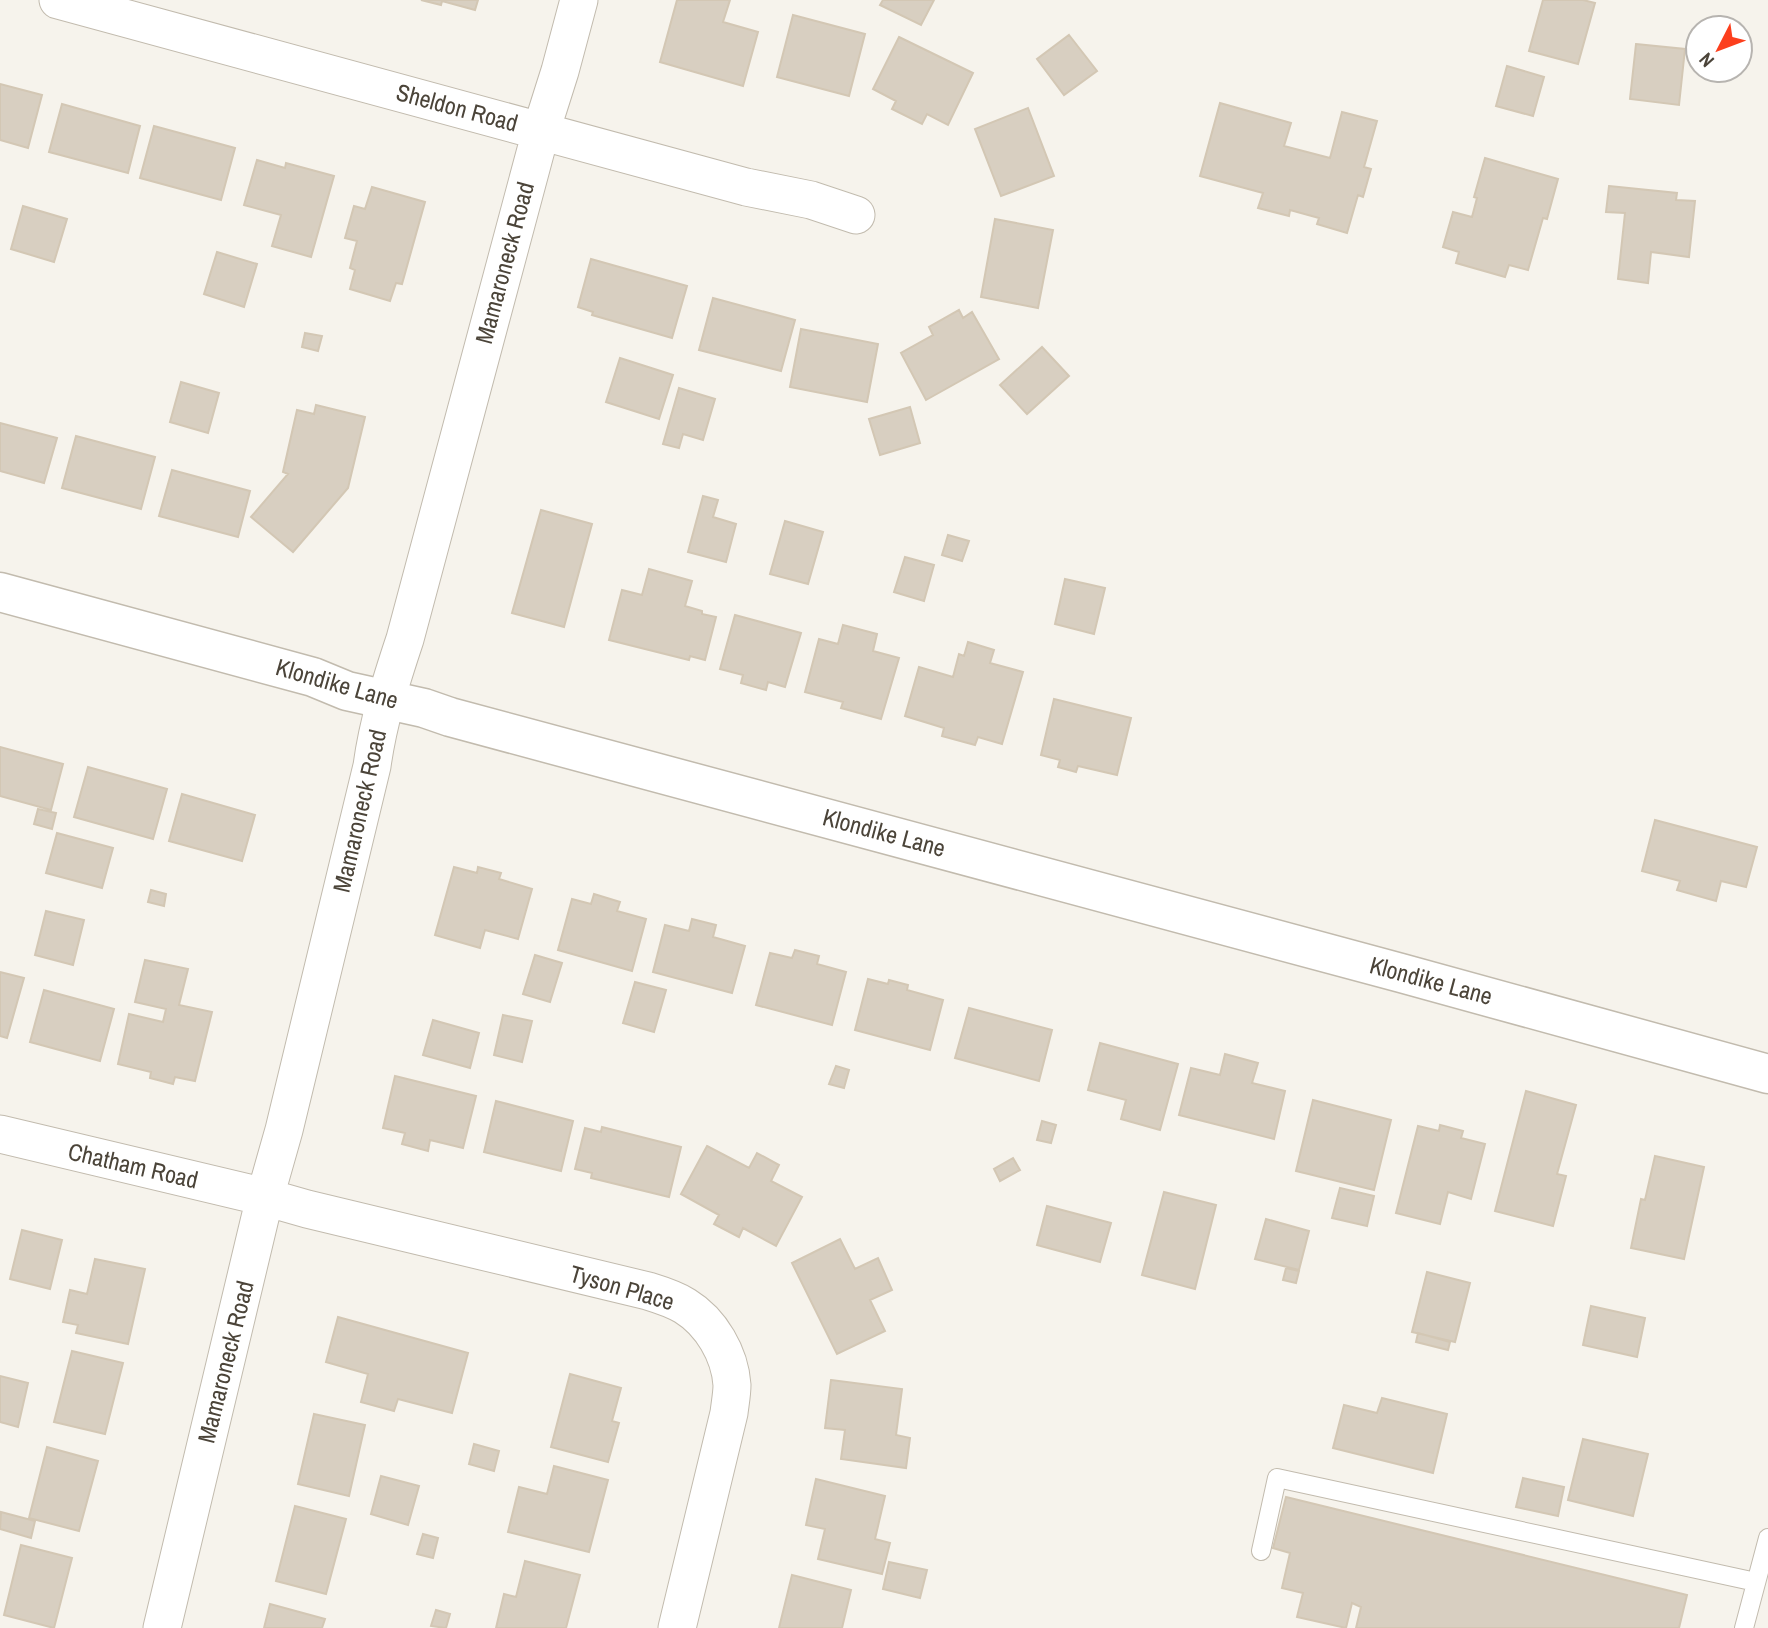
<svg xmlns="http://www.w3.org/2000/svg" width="1768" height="1628" viewBox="0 0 1768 1628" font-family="'Archivo Narrow',sans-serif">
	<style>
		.building { fill: #d8cfc1; stroke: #d3c7b4; stroke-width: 2 }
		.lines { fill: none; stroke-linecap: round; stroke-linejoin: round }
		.service-casing { stroke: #c2bbae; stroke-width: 20 }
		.minor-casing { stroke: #c2bbae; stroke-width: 39 }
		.tertiary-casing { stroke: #c2bbae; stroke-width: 41 }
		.service { stroke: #fff; stroke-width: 18 }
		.minor { stroke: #fff; stroke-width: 37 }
		.tertiary { stroke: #fff; stroke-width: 38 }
		.labels { text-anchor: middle; stroke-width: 6; stroke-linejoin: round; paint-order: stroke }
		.street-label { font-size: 24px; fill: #4b4439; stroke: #fff }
	</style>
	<rect width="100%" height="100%" fill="#f6f3ec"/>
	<!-- building -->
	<path class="building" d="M 421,0 L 478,0 L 475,10 L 442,1 L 441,5 Z
		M 677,0 L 730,0 L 723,22 L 758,32 L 743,86 L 660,62 Z
		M 883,0 L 934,0 L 921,25 L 880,5 Z
		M 1543,0 L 1583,0 L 1595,3 L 1578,64 L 1529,51 Z
		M 793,15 L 865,34 L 849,96 L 777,77 Z
		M 1069,35 L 1097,71 L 1064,95 L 1037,59 Z
		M 899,37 L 973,73 L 948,125 L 927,114 L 922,124 L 892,109 L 896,101 L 873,89 Z
		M 1636,44 L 1685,49 L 1679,105 L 1630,99 Z
		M 1507,66 L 1544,77 L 1533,116 L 1496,106 Z
		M 0,84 L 42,95 L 28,148 L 0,140 Z
		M 1220,103 L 1291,123 L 1284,146 L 1330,158 L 1342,112 L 1377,121 L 1364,167 L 1371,169 L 1363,197 L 1358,195 L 1347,233 L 1317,224 L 1319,218 L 1290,210 L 1289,216 L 1258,208 L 1263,193 L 1200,176 Z
		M 62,104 L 140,126 L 128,173 L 49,152 Z
		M 1028,108 L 1054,176 L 1001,196 L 975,129 Z
		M 154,126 L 235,148 L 221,200 L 140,178 Z
		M 1485,158 L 1558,179 L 1547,219 L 1543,218 L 1528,270 L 1509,265 L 1505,277 L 1456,263 L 1459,252 L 1443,247 L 1453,212 L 1472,217 L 1477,198 L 1474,197 Z
		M 257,160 L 285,168 L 286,163 L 334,176 L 311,257 L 272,246 L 281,215 L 244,205 Z
		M 1609,186 L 1677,193 L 1676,200 L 1695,201 L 1689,257 L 1651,252 L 1648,283 L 1618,279 L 1625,213 L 1606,212 Z
		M 372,187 L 425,202 L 402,284 L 396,283 L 390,301 L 350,289 L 355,270 L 350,268 L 357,241 L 345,238 L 354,206 L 365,209 Z
		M 23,206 L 67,219 L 54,262 L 11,249 Z
		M 995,219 L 1053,230 L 1038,308 L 981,297 Z
		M 217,252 L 257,264 L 244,307 L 204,294 Z
		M 591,259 L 687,286 L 672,338 L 592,315 L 593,312 L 578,307 Z
		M 713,298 L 795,320 L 781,371 L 699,350 Z
		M 959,310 L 963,318 L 972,312 L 999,359 L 926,400 L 901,353 L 933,335 L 929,327 Z
		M 801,329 L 878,344 L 867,402 L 790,387 Z
		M 305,333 L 322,336 L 318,351 L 302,347 Z
		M 1042,347 L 1069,376 L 1027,414 L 1000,385 Z
		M 620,358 L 673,375 L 659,419 L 606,402 Z
		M 181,382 L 219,393 L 208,433 L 170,422 Z
		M 679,388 L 715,399 L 703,440 L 683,434 L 679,448 L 663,444 Z
		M 316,405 L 365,417 L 348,488 L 293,552 L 251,517 L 288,474 L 283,472 L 297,410 L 314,414 Z
		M 910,407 L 920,443 L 880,455 L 869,419 Z
		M 0,423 L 57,438 L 44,483 L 0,471 Z
		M 76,436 L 155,457 L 141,509 L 62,488 Z
		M 172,470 L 250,491 L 238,537 L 159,516 Z
		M 703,496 L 718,500 L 713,517 L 736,524 L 726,562 L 688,552 Z
		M 541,510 L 592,524 L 564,627 L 512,613 Z
		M 785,521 L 823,532 L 808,584 L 770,574 Z
		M 948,535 L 969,541 L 962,561 L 942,555 Z
		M 905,557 L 934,565 L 924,601 L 894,592 Z
		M 649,569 L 692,581 L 685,606 L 702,611 L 702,614 L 716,617 L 705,660 L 690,656 L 689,660 L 609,640 L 622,590 L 642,595 Z
		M 1065,579 L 1105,588 L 1094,634 L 1055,624 Z
		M 735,615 L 801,633 L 785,687 L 768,682 L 766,690 L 741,683 L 743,675 L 720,669 Z
		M 843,625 L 877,634 L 873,651 L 899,658 L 881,719 L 841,708 L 843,702 L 805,692 L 819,639 L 838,644 Z
		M 968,642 L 994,650 L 990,663 L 1023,672 L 1002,744 L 978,737 L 975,745 L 942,736 L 944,728 L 905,716 L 919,667 L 953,677 L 959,654 L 964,656 Z
		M 1054,699 L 1131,718 L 1117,775 L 1078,766 L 1076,772 L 1058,767 L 1060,760 L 1041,755 Z
		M 0,747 L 63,764 L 51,810 L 0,796 Z
		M 88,767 L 167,789 L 153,839 L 74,817 Z
		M 182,794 L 255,815 L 242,861 L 169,841 Z
		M 38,809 L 56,813 L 52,829 L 34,824 Z
		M 1655,820 L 1757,847 L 1746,887 L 1721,881 L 1716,901 L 1677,890 L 1680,881 L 1642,871 Z
		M 57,833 L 113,848 L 102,888 L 46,873 Z
		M 454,867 L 477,873 L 478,867 L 501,873 L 499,879 L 532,889 L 518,939 L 485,930 L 480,948 L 435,935 Z
		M 151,890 L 166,894 L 164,906 L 148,902 Z
		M 594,894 L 620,902 L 617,911 L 646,919 L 632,971 L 558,950 L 572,899 L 591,904 Z
		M 46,911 L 84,920 L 73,965 L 35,955 Z
		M 692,919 L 716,925 L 713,937 L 745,946 L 732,993 L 653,972 L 665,925 L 689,931 Z
		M 795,950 L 819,956 L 817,964 L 846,972 L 832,1025 L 756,1005 L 770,953 L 792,958 Z
		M 535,955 L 562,963 L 550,1002 L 523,994 Z
		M 145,960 L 188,969 L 179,1005 L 212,1012 L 195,1081 L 175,1077 L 173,1084 L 150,1078 L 151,1072 L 118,1064 L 129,1014 L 163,1022 L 166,1009 L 135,1002 Z
		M 0,972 L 24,978 L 7,1038 L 0,1036 Z
		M 868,979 L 888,984 L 889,980 L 908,985 L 907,990 L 943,1000 L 930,1050 L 855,1030 Z
		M 635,982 L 666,990 L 654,1032 L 623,1023 Z
		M 44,990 L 114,1009 L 100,1061 L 30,1042 Z
		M 969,1008 L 1052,1030 L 1039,1081 L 955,1058 Z
		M 503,1015 L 532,1021 L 522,1062 L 494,1055 Z
		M 433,1020 L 479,1033 L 470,1068 L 423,1055 Z
		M 1100,1043 L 1178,1064 L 1160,1130 L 1121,1119 L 1126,1100 L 1088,1090 Z
		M 1225,1054 L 1258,1063 L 1252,1083 L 1285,1091 L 1274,1139 L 1179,1115 L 1191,1068 L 1220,1075 Z
		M 836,1066 L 849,1070 L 844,1088 L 829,1084 Z
		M 395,1076 L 476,1096 L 463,1148 L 430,1140 L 428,1151 L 402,1144 L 405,1133 L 383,1128 Z
		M 1526,1091 L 1576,1105 L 1557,1174 L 1566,1176 L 1553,1226 L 1495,1211 Z
		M 1313,1100 L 1391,1120 L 1374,1190 L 1296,1171 Z
		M 496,1101 L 573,1121 L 561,1171 L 484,1152 Z
		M 1042,1121 L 1056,1125 L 1051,1143 L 1037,1140 Z
		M 1440,1125 L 1463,1131 L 1461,1138 L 1485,1144 L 1471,1199 L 1448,1192 L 1440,1224 L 1396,1213 L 1418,1126 L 1439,1131 Z
		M 602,1127 L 681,1147 L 669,1197 L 591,1178 L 592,1173 L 575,1169 L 585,1128 L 601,1132 Z
		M 707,1146 L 749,1168 L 757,1153 L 779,1165 L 771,1181 L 802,1197 L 776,1246 L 743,1228 L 739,1237 L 714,1224 L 719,1215 L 681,1194 Z
		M 1655,1156 L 1704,1167 L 1684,1259 L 1631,1248 L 1641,1199 L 1645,1200 Z
		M 1013,1158 L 1020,1170 L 1000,1181 L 994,1169 Z
		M 1340,1188 L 1374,1196 L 1367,1226 L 1332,1218 Z
		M 1164,1192 L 1216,1205 L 1195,1289 L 1142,1275 Z
		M 1047,1206 L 1111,1223 L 1100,1262 L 1037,1245 Z
		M 1266,1219 L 1309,1231 L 1299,1270 L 1255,1259 Z
		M 22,1230 L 62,1240 L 50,1289 L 10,1279 Z
		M 840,1239 L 855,1269 L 878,1258 L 892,1290 L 870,1300 L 885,1331 L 837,1354 L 792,1263 Z
		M 95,1259 L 145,1269 L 128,1344 L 76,1333 L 78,1325 L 63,1322 L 70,1290 L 87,1294 Z
		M 1286,1268 L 1299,1271 L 1296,1283 L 1283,1280 Z
		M 1427,1272 L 1470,1283 L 1455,1342 L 1412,1332 Z
		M 1591,1306 L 1645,1318 L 1637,1357 L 1583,1345 Z
		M 338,1317 L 468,1353 L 452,1413 L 398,1399 L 394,1411 L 361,1402 L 368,1374 L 326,1362 Z
		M 1418,1333 L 1450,1342 L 1448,1350 L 1416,1342 Z
		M 72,1351 L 123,1363 L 105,1434 L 54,1422 Z
		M 570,1374 L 621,1388 L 612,1421 L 619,1423 L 608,1462 L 551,1447 Z
		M 0,1376 L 28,1383 L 18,1427 L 0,1422 Z
		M 831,1380 L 902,1389 L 896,1435 L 910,1438 L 906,1468 L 841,1459 L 845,1430 L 825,1428 Z
		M 1382,1398 L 1447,1414 L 1433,1473 L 1333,1448 L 1344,1405 L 1377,1413 Z
		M 314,1414 L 365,1425 L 349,1496 L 298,1484 Z
		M 1583,1439 L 1648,1454 L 1633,1516 L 1568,1500 Z
		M 474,1444 L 499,1451 L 494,1471 L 469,1464 Z
		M 47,1447 L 98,1461 L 79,1531 L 29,1518 Z
		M 554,1466 L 608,1480 L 589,1552 L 508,1532 L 519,1487 L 547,1494 Z
		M 381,1476 L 419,1486 L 408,1525 L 371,1514 Z
		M 1523,1478 L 1564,1487 L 1558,1516 L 1516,1507 Z
		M 816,1479 L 885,1496 L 875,1539 L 890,1543 L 882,1574 L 818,1559 L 825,1529 L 806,1525 Z
		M 1286,1497 L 1687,1595 L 1679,1628 L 1356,1628 L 1361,1607 L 1352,1603 L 1346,1628 L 1297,1617 L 1303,1593 L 1282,1588 L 1290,1553 L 1273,1548 Z
		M 295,1506 L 346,1519 L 326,1594 L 276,1581 Z
		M 1,1512 L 35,1521 L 31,1538 L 0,1529 Z
		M 423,1534 L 438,1538 L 433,1558 L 417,1554 Z
		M 21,1545 L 72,1558 L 54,1628 L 4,1615 Z
		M 525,1561 L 580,1575 L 566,1628 L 496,1628 L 504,1594 L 516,1597 Z
		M 889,1562 L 927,1570 L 920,1598 L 883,1589 Z
		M 792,1575 L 851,1590 L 842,1628 L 779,1628 Z
		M 270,1604 L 325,1619 L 322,1628 L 264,1628 Z
		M 436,1610 L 450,1614 L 446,1628 L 431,1626 Z"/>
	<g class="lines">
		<defs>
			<path id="service" d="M 1261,1551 L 1277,1478 L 1756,1582
				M 1744,1628 L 1768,1538"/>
			<path id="minor" d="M 58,0 L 746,187 L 811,200 L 856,215
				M 0,1134 L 265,1197 L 307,1209 L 648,1291 C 661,1295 674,1299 685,1306 C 711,1322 730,1354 732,1385 C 732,1394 730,1404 729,1413 L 677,1628
				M 162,1628 L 265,1197 L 284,1130 L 372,766 C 378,722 391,681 405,639 L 541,131 L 560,71 L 579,0"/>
			<path id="tertiary" d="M 0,592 L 313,677 L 347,691 L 424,708 L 450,717 L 1401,973 L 1768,1074"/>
		</defs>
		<!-- service casing -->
		<use href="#service" class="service-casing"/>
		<!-- minor casing -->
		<use href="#minor" class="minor-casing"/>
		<!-- tertiary casing -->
		<use href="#tertiary" class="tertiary-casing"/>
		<!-- service -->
		<use href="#service" class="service"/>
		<!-- minor -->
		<use href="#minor" class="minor"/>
		<!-- tertiary -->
		<use href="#tertiary" class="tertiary"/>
	</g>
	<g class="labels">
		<!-- street labels -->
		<g class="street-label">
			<text transform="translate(457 108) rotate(15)" y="8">Sheldon Road</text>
			<text transform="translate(505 263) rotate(-75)" y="8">Mamaroneck Road</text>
			<text transform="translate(337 684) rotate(16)" y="8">Klondike Lane</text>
			<text transform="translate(360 811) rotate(-77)" y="8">Mamaroneck Road</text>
			<text transform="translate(884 833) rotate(15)" y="8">Klondike Lane</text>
			<text transform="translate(1431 981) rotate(15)" y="8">Klondike Lane</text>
			<text transform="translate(133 1166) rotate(13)" y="8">Chatham Road</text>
			<text transform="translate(622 1288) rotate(16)" y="8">Tyson Place</text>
			<text transform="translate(226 1362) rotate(-76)" y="8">Mamaroneck Road</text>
		</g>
	</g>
	<!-- north arrow -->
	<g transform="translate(1719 49) rotate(228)"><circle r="33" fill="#ffffff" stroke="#b7b4b0" stroke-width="2"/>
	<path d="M0-5L12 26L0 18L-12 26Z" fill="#fc3f1d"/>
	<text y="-10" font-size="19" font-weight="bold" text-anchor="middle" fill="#4b4439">N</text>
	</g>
</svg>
